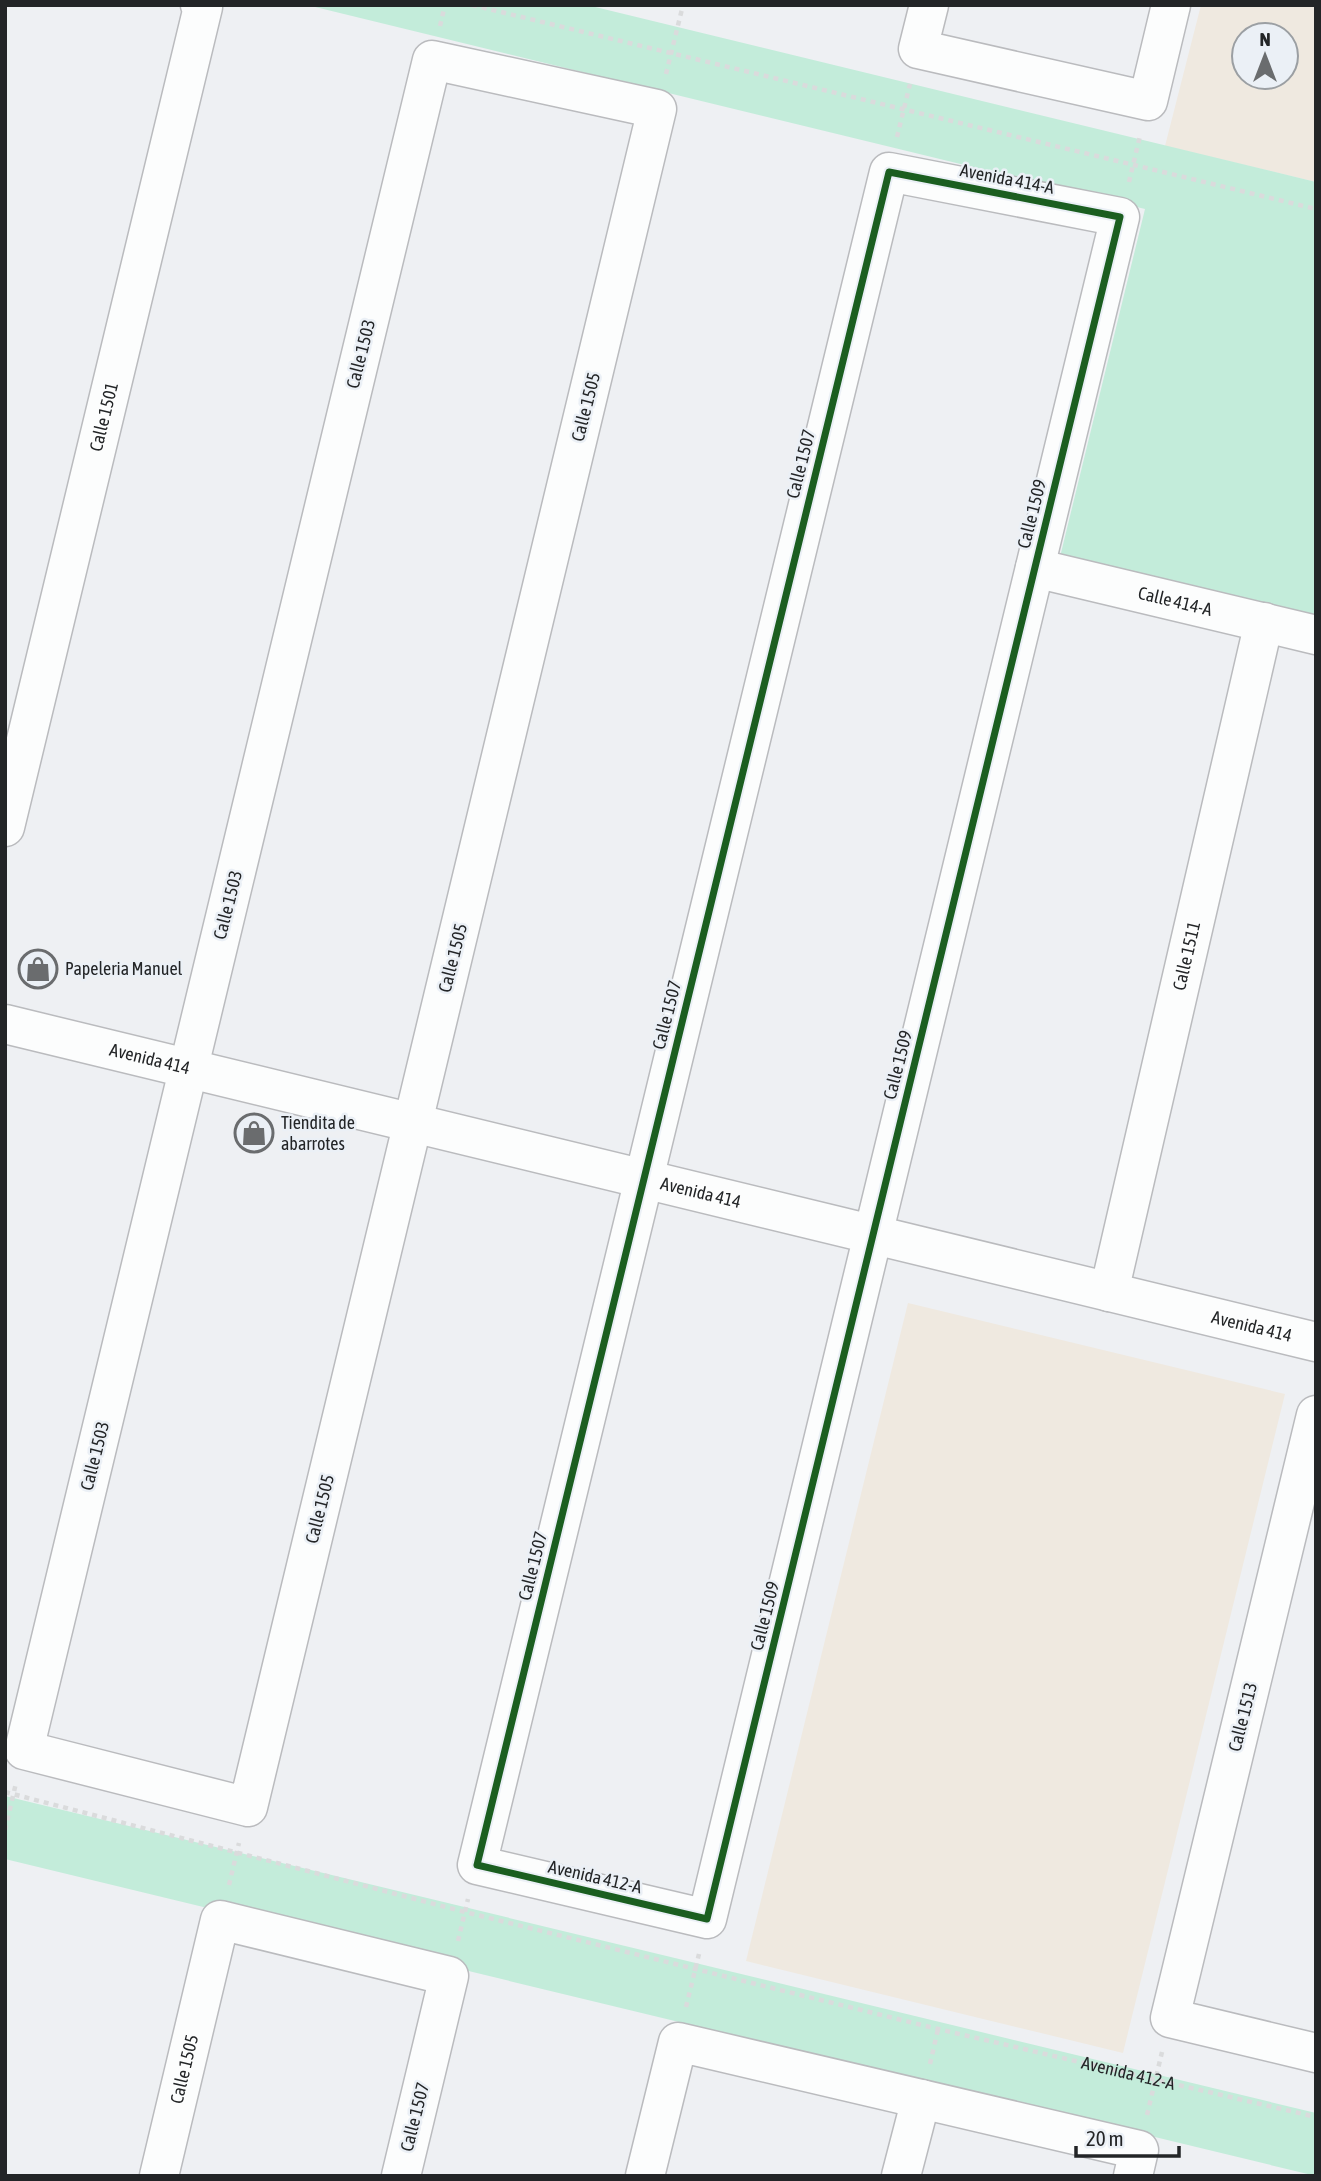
<svg xmlns="http://www.w3.org/2000/svg" width="1321" height="2181" viewBox="0 0 1321 2181" font-family="'Asap Condensed',sans-serif">
	<style>
		.education { fill: #efe9e0; fill-rule: evenodd }
		.green { fill: #c3ecda }
		.lines { fill: none; stroke-linecap: round; stroke-linejoin: round }
		.street-casing { stroke: #babbbe; stroke-width: 41 }
		.secondary-casing { stroke: #babbbe; stroke-width: 41 }
		.path { stroke: #dadbdc; stroke-width: 4.5; stroke-dasharray: 5 5; stroke-linecap: butt }
		.street { stroke: #fcfdfd; stroke-width: 38 }
		.secondary { stroke: #fcfdfd; stroke-width: 38 }
		.cycleway-casing { stroke: #ebf0f6; stroke-width: 11 }
		.cycleway { stroke: #1b5e20; stroke-width: 7 }
		.labels { text-anchor: middle; stroke-width: 5; stroke-linejoin: round; paint-order: stroke }
		.street-label { font-size: 18px; fill: #232527; stroke: #ebf0f6 }
		.poi-label { font-size: 18px; fill: #232527; stroke: #ebf0f6; text-anchor: start }
	</style>
	<rect width="100%" height="100%" fill="#eef0f3"/>
	<!-- education -->
	<path class="education" d="M 1201,5 L 1316,5 L 1316,182 L 1165,146 ZM 1244,35 L 1286,35 L 1286,77 L 1244,77 Z
		M 908,1303 L 1285,1394 L 1123,2053 L 746,1961 Z"/>
	<!-- green -->
	<path class="green" d="M 307,5 L 587,5 L 1316,182 L 1316,619 L 1060,557 L 1145,209 Z
		M 5,1796 L 1316,2113 L 1316,2176 L 5,1859 Z"/>
	<g class="lines">
		<defs>
			<g id="street">
				<path d="M 929,5 L 918,49 L 1148,101 L 1171,5"/>
				<path d="M 432,60 L 657,109 L 248,1807 L 24,1750 Z"/>
				<path d="M 889,172 L 1120,217 L 707,1919 L 477,1865 Z"/>
				<path id="s2" d="M 1035,568 L 1316,635"/>
				<path id="s3" d="M 5,827 L 203,7 L 200,5"/>
				<path id="s4" d="M 1109,1292 L 1264,622"/>
				<path d="M 1316,1415 L 1170,2018 L 1316,2053"/>
				<path id="s5" d="M 159,2176 L 220,1920 L 449,1976 L 401,2176"/>
				<path d="M 645,2176 L 678,2042 L 1139,2150 L 1133,2176"/>
				<path d="M 901,2176 L 921,2099"/>
			</g>
			<g id="secondary">
				<path id="s6" d="M 5,1024 L 1316,1342"/>
			</g>
		</defs>
		<!-- street casing -->
		<use href="#street" class="street-casing"/>
		<!-- secondary casing -->
		<use href="#secondary" class="secondary-casing"/>
		<!-- path -->
		<g class="path">
			<path d="M 472,5 L 1316,209"/>
			<path d="M 440,26 L 445,5"/>
			<path d="M 666,74 L 683,5"/>
			<path d="M 897,137 L 910,84"/>
			<path d="M 1129,182 L 1140,136"/>
			<path id="s1" d="M 5,1792 L 465,1912 L 938,2029 L 1316,2117"/>
			<path d="M 5,1830 L 16,1783"/>
			<path d="M 229,1885 L 239,1843"/>
			<path d="M 458,1941 L 468,1899"/>
			<path d="M 686,2007 L 699,1954"/>
			<path d="M 930,2064 L 938,2029"/>
			<path d="M 1147,2115 L 1162,2052"/>
		</g>
		<!-- street -->
		<use href="#street" class="street"/>
		<!-- secondary -->
		<use href="#secondary" class="secondary"/>
		<defs>
			<path id="cycleway" d="M 889,172 L 1120,217 L 707,1919 L 477,1865 Z"/>
		</defs>
		<!-- cycleway casing -->
		<use href="#cycleway" class="cycleway-casing"/>
		<!-- cycleway -->
		<use href="#cycleway" class="cycleway"/>
	</g>
	<!-- icons -->
	<defs>
		<symbol id="shop-ring" viewBox="-11 -11 22 22"><circle r="9.5" fill="#ebf0f6" stroke="#6a6c6e" stroke-width="1.5"/><path d="M-5-2.5h2.3a2.7 3.5 0 0 1 5.4 0H5L5.5 6h-11ZM-1.5-2.5h3a1.5 2.3 0 0 0-3 0Z" fill="#6a6c6e"/></symbol>
	</defs>
	<g fill-rule="evenodd">
		<use href="#shop-ring" x="16" y="947" width="44" height="44"/>
		<use href="#shop-ring" x="232" y="1111" width="44" height="44"/>
	</g>
	<g class="labels">
		<!-- street labels -->
		<g class="street-label">
			<text transform="translate(1007 179) rotate(11)" y="6">Avenida 414-A</text>
			<text transform="translate(361 354) rotate(-76)" y="6">Calle 1503</text>
			<text transform="translate(586 407) rotate(-76)" y="6">Calle 1505</text>
			<text dy="6" stroke="none"><textPath href="#s3" startOffset="422">Calle 1501</textPath></text>
			<text transform="translate(801 464) rotate(-76)" y="6">Calle 1507</text>
			<text transform="translate(1032 514) rotate(-76)" y="6">Calle 1509</text>
			<text dy="6" stroke="none"><textPath href="#s2" startOffset="144">Calle 414-A</textPath></text>
			<text transform="translate(228 905) rotate(-76)" y="6">Calle 1503</text>
			<text dy="6" stroke="none"><textPath href="#s4" startOffset="345">Calle 1511</textPath></text>
			<text transform="translate(453 958) rotate(-76)" y="6">Calle 1505</text>
			<text transform="translate(667 1015) rotate(-76)" y="6">Calle 1507</text>
			<text dy="6" stroke="none"><textPath href="#s6" startOffset="149">Avenida 414</textPath></text>
			<text transform="translate(898 1065) rotate(-76)" y="6">Calle 1509</text>
			<text dy="6" stroke="none"><textPath href="#s6" startOffset="716">Avenida 414</textPath></text>
			<text dy="6" stroke="none"><textPath href="#s6" startOffset="1283">Avenida 414</textPath></text>
			<text transform="translate(95 1456) rotate(-76)" y="6">Calle 1503</text>
			<text transform="translate(320 1509) rotate(-76)" y="6">Calle 1505</text>
			<text transform="translate(533 1566) rotate(-76)" y="6">Calle 1507</text>
			<text transform="translate(765 1616) rotate(-76)" y="6">Calle 1509</text>
			<text transform="translate(1243 1717) rotate(-76)" y="6">Calle 1513</text>
			<text transform="translate(595 1877) rotate(13)" y="6">Avenida 412-A</text>
			<text dy="6" stroke="none"><textPath href="#s5" startOffset="110">Calle 1505</textPath></text>
			<text dy="6" stroke="none"><textPath href="#s1" startOffset="1158">Avenida 412-A</textPath></text>
			<text transform="translate(415 2117) rotate(-76)" y="6">Calle 1507</text>
		</g>
		<!-- poi labels -->
		<g class="poi-label">
			<text x="65" y="975">Papeleria Manuel</text>
			<text x="281" y="1129">Tiendita de<tspan x="281" dy="21">abarrotes</tspan></text>
		</g>
	</g>
	<!-- border -->
	<rect width="1321" height="2181" fill="none" stroke="#232527" stroke-width="14"/>
	<!-- north arrow -->
	<g transform="translate(1265 56)"><circle r="33" fill="#ebf0f6" stroke="#9b9fa3" stroke-width="2"/>
	<path d="M0-5L12 26L0 18L-12 26Z" fill="#6a6c6e"/>
	<text y="-10" font-size="19" font-weight="bold" text-anchor="middle" fill="#232527">N</text>
	</g>
	<!-- scale -->
	<path d="M1076 2146v10h103v-10" fill="none" stroke="#232527" stroke-width="3.5"/>
	<text x="1086" y="2146" font-size="21" fill="#232527" stroke="#ebf0f6" stroke-width="5" paint-order="stroke">20 m</text>
</svg>
